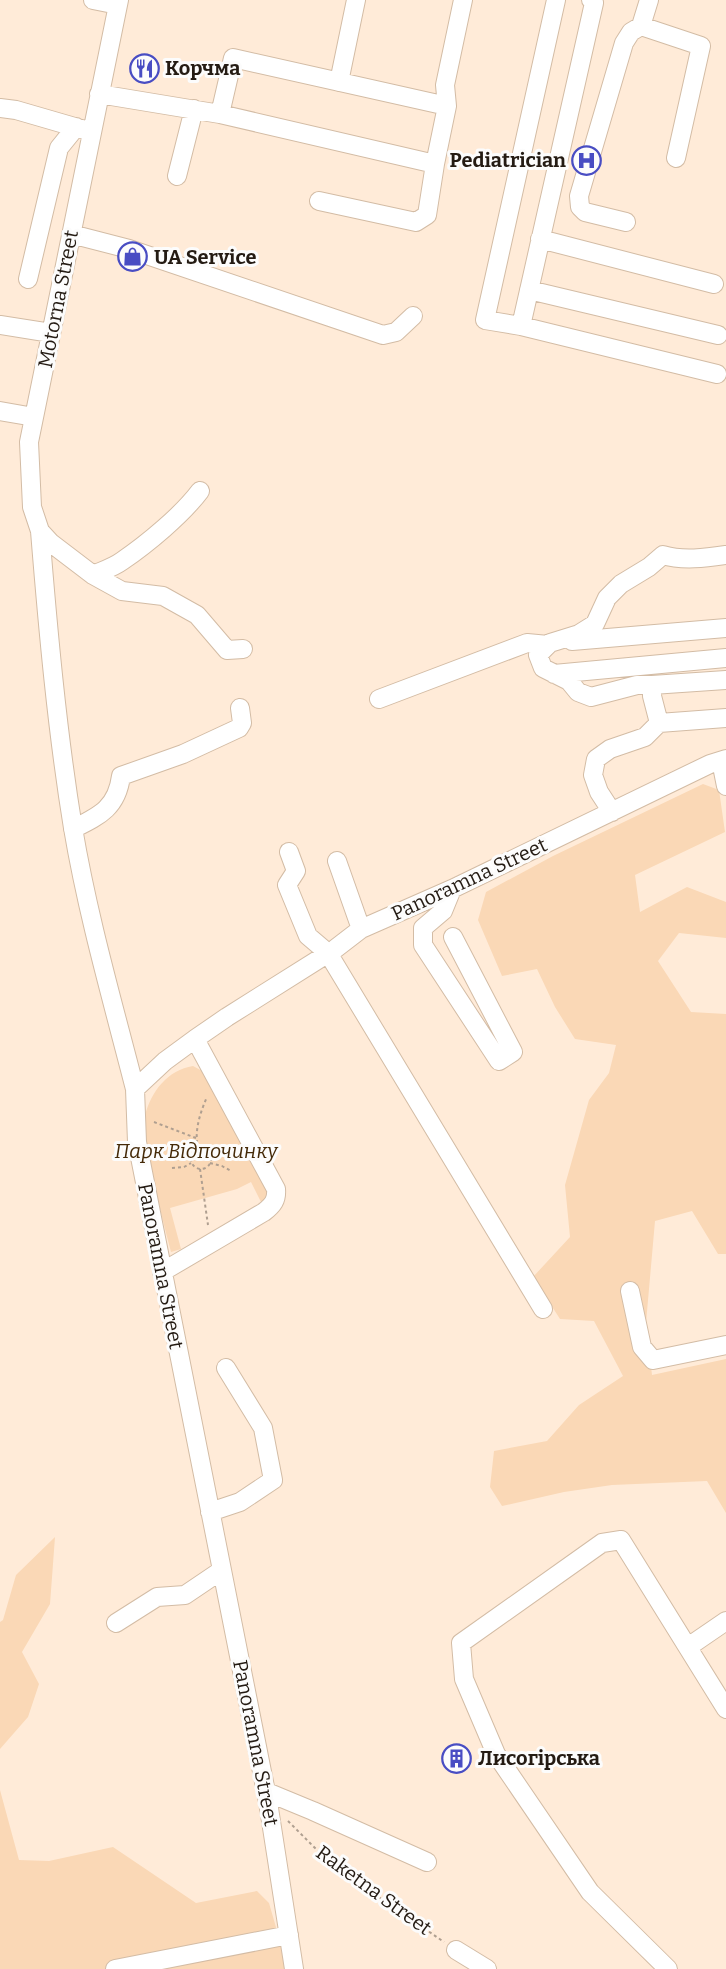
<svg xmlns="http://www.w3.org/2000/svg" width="726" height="1969" viewBox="0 0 726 1969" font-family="Bitter,serif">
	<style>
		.green { fill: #fad8b6 }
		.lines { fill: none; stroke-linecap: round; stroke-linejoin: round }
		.minor-casing { stroke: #d3bca5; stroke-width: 20 }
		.path { stroke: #af9f90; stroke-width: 2; stroke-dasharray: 3 3; stroke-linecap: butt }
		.minor { stroke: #fff; stroke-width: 18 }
		.labels { text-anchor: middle; stroke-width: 6; stroke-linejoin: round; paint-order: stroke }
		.poi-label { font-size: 20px; font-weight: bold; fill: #241b13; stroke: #fcfcfc; text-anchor: start }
		.street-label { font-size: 20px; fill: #241b13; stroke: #fcfcfc }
		.park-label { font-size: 20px; font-style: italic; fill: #452a08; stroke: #fcfcfc }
	</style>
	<rect width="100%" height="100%" fill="#ffebd8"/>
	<!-- green -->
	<path class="green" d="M 703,784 L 719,790 L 725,832 L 635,875 L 640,912 L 687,887 L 726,902 L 726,938 L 679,933 L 658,961 L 691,1012 L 726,1014 L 726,1254 L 718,1254 L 692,1211 L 655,1221 L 646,1323 L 652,1375 L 726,1359 L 726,1513 L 707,1481 L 612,1485 L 564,1492 L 502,1506 L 490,1487 L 494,1451 L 547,1441 L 579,1405 L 623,1376 L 594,1321 L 560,1319 L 533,1277 L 570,1237 L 565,1185 L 589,1100 L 609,1073 L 616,1045 L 575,1039 L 555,1007 L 537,969 L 502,976 L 478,920 L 486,892 L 553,856 Z
		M 193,1066 L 206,1073 L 270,1191 L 262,1204 L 251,1182 L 237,1189 L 170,1208 L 181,1249 L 171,1252 C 163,1222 156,1193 150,1162 C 147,1147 142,1131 145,1116 C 151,1091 168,1070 193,1066 Z
		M 55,1537 L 50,1604 L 22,1652 L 39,1684 L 28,1717 L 0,1749 L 0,1622 L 3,1620 L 16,1575 Z
		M 0,1790 L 19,1860 L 49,1861 L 113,1847 L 196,1903 L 257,1891 L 269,1903 L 288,1969 L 0,1969 Z"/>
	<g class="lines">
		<defs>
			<path id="minor" d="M 93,0 L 118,5
				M 119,0 L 29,442 L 32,507 L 40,531 L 51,543 L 93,575 L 122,591 L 163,596 L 197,615 L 227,650 L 243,649
				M 556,0 L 485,320 L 521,326 L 717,374
				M 649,0 L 641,26 L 701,46 L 676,158
				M 339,82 L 356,0
				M 99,94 L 220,114 L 435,164
				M 447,106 L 445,85 L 463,0
				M 0,108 L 16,110 L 85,130
				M 220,114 L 233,58 L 447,106 L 435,164 L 427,215 L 416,222 L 319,201
				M 177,176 L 194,109
				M 626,222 L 585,212 L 580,207 L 579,196 L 624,43 L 631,32 L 641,26
				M 71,234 L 129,249 L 383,335 L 396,332 L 413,316
				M 540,239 L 714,284
				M 28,279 L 59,148 L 76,127
				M 529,290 L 718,335
				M 0,325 L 51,333
				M 521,326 L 594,3 L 591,0
				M 0,411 L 34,417
				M 40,531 C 48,630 57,730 73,828 C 88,917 113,1003 135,1089
				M 93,575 C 102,571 114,567 122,561 C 147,544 182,515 200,491
				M 572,641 L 726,628
				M 554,674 L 726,658
				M 652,685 L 726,680
				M 379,699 L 527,643 L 548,645
				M 659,723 L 726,718
				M 721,761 L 726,786
				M 612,812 L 599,792 L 593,775 L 596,759 L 610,749 L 645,737 L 659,723 L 652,696 L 652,685 L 637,685 L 591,697 L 578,692 L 569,681 L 543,668 L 538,655 L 550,643 L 579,634 L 595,624 L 607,598 L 621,584 L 649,567 L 663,555 C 682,561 706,558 726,555
				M 73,829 C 99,816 117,808 121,776 L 183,754 L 239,728 L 242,723 L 240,708
				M 289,852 L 296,871 L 287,885 L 308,936 L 328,953 L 543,1309
				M 337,861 L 361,929
				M 452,889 L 443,911 L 423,928 L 423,945 L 499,1061 L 513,1052 L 453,937
				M 162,1272 L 264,1212 C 273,1205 277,1200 276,1189 L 195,1039
				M 630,1291 L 642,1347 L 653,1360 L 726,1345
				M 210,1512 L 240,1502 L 273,1480 L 263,1428 L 226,1368
				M 116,1623 L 157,1597 L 185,1595 L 222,1570
				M 688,1647 L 726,1621
				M 267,1792 L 313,1811 L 427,1862
				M 456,1950 L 487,1969
				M 115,1969 L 289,1935
				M 294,1969 L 268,1802 L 137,1142 L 135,1089 L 165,1061 L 195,1039 L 227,1017 L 335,949 L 361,929 L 452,889 L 710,764 L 726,759
				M 668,1969 L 590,1892 L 496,1754 L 464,1679 L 461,1643 L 602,1543 L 621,1540 L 726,1709"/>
		</defs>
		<!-- minor casing -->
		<use href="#minor" class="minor-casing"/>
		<!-- path -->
		<path class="path" d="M 154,1122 L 196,1138
			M 198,1149 C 194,1131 200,1113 207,1097
			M191 1159a10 10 0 1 1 20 0a10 10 0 1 1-20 0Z
			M 210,1163 L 222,1166 L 231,1171
			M 172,1168 L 184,1167 L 191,1163
			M 200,1169 L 208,1225
			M 288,1821 L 332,1865 L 444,1942"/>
		<!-- minor -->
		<use href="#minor" class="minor"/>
	</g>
	<!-- icons -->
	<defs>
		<symbol id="restaurant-ring" viewBox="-11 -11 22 22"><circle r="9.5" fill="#fcfcfc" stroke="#494dc3" stroke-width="1.5"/><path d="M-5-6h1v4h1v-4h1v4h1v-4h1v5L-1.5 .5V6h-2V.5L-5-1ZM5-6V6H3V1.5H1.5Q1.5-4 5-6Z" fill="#494dc3"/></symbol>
		<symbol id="hospital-ring" viewBox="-11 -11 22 22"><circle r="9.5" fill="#fcfcfc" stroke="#494dc3" stroke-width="1.5"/><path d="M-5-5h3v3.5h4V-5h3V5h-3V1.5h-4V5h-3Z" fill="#494dc3"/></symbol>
		<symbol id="shop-ring" viewBox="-11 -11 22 22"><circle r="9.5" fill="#fcfcfc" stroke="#494dc3" stroke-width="1.5"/><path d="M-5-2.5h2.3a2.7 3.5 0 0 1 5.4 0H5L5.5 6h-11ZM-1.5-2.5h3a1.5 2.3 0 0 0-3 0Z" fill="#494dc3"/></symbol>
		<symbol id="building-ring" viewBox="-11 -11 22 22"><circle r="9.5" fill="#fcfcfc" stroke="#494dc3" stroke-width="1.5"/><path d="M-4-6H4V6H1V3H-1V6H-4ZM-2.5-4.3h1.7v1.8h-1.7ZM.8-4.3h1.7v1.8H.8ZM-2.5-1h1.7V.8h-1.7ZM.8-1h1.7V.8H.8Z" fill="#494dc3"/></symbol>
	</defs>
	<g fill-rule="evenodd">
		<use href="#restaurant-ring" x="128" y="52" width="33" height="33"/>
		<use href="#hospital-ring" x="570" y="144" width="33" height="33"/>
		<use href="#shop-ring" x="116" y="240" width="33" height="33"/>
		<use href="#building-ring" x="440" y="1742" width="33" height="33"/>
	</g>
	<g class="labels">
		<!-- poi labels -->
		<g class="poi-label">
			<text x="165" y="75">Корчма</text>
			<text x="566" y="167" text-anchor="end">Pediatrician</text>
			<text x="154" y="264">UA Service</text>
			<text x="478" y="1765">Лисогірська</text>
		</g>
		<!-- street labels -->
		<g class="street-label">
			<text transform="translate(58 299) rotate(-79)" y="7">Motorna Street</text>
			<text transform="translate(469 879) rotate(-25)" y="7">Panoramna Street</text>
			<text transform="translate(161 1266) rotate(79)" y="7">Panoramna Street</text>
			<text transform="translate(256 1743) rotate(79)" y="7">Panoramna Street</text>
			<text transform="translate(374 1890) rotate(36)" y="7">Raketna Street</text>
		</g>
		<!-- park labels -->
		<g class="park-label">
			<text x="196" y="1158">Парк Відпочинку</text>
		</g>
	</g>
</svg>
